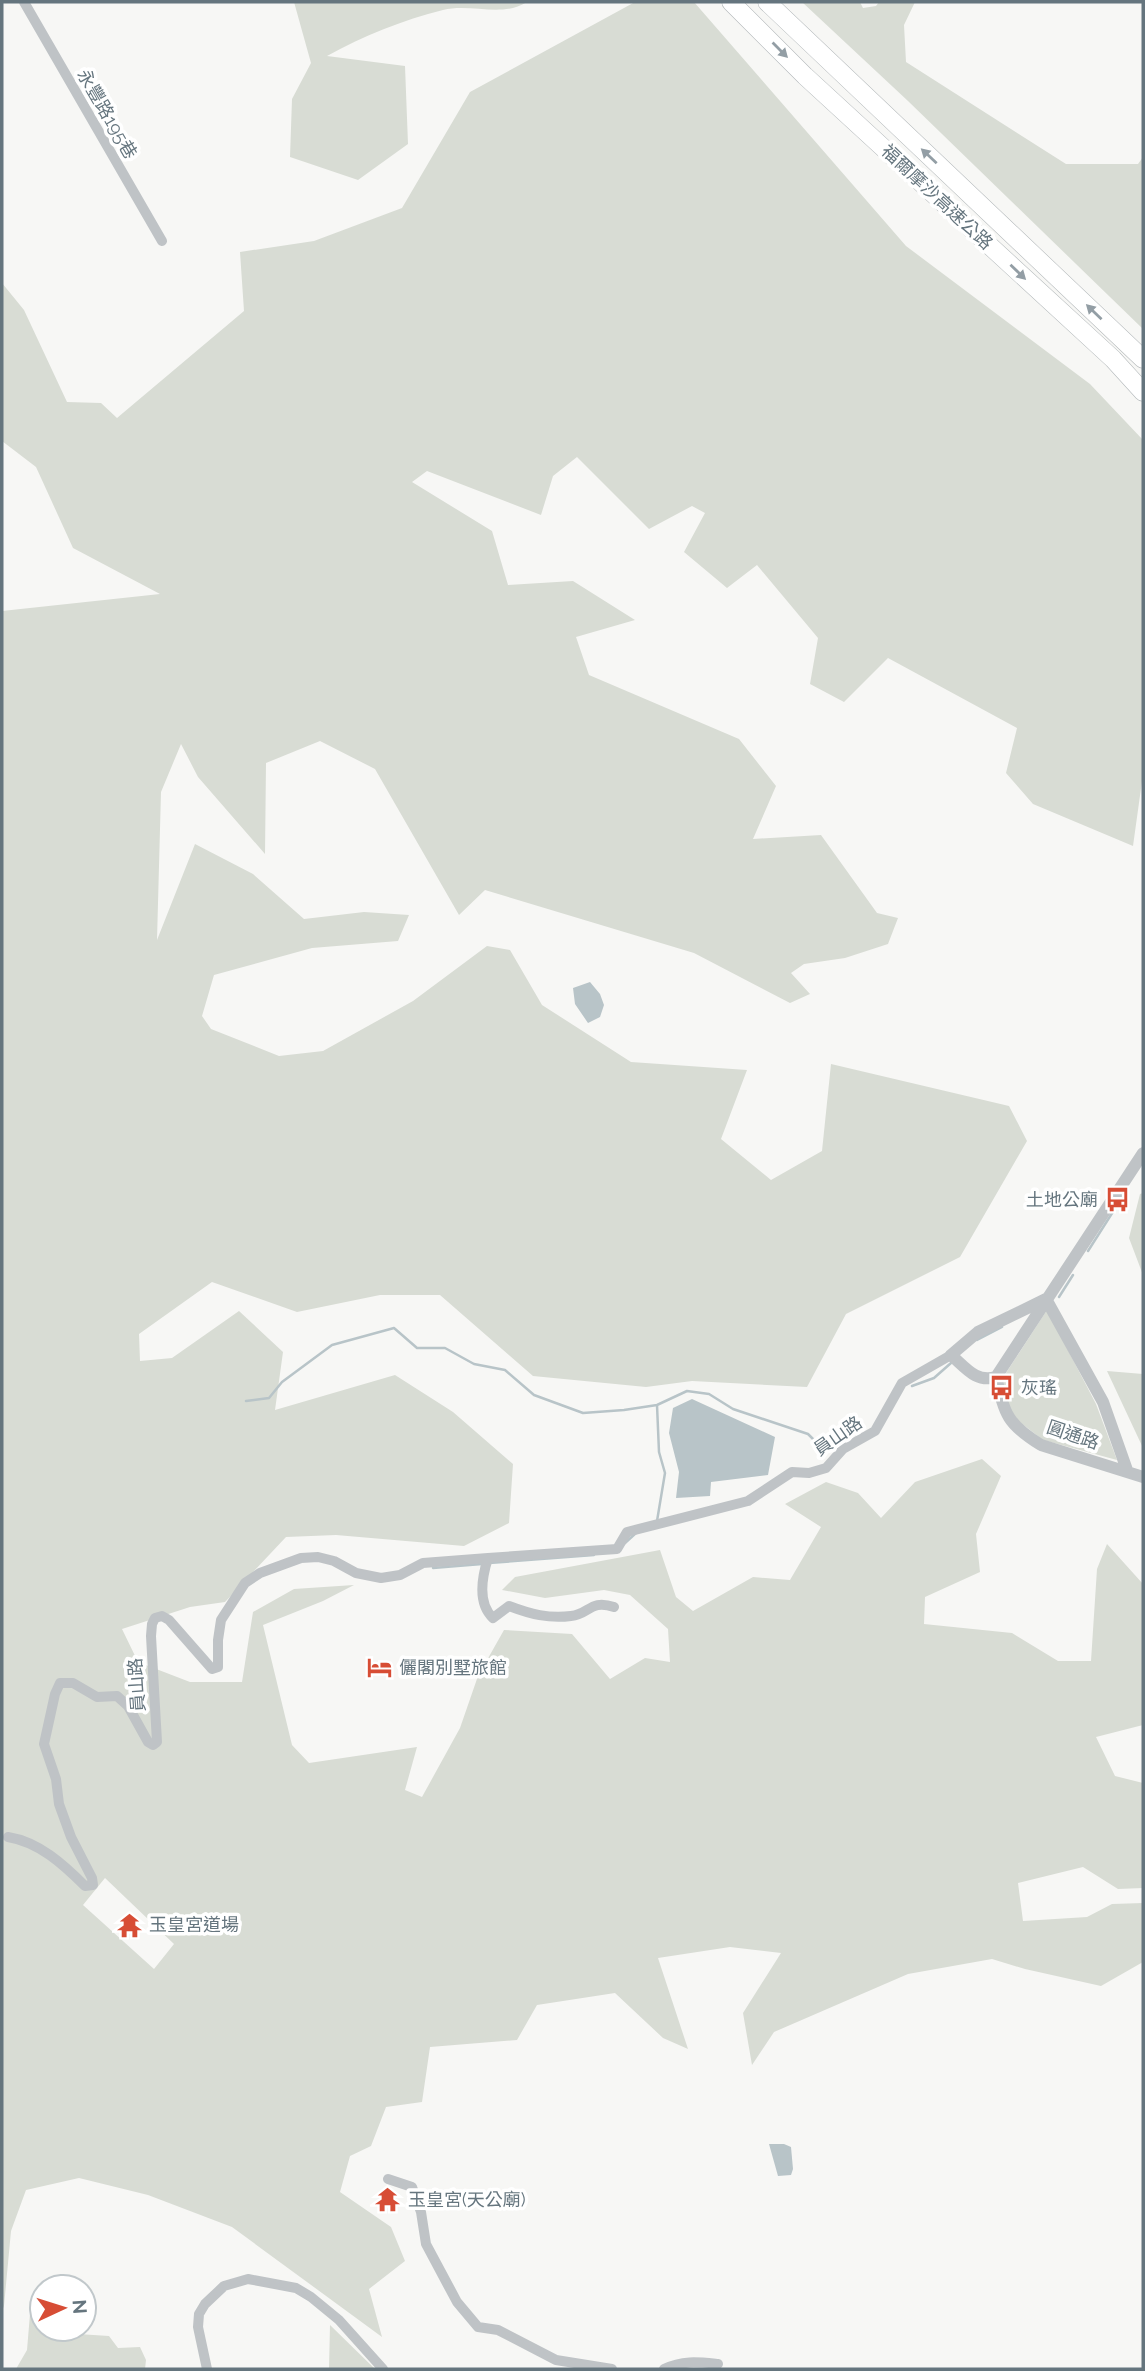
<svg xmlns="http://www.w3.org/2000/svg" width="1145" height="2371" viewBox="0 0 1145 2371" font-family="Raleway,'Noto Sans TC',sans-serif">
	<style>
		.green { fill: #d8dcd4; fill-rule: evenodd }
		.water { fill: #b8c4c8 }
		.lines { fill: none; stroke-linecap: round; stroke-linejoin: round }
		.stream { stroke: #b8c4c8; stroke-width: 2.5 }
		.motorway-casing { stroke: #b2b7b9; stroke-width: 19 }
		.minor { stroke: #bfc3c6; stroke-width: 10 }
		.tertiary { stroke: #bfc3c6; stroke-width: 12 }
		.motorway { stroke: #fff; stroke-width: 18 }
		.oneway { fill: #939ea5 }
		.labels { text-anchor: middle; stroke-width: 7; stroke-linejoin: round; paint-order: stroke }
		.street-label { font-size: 18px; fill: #65757e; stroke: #fff }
		.poi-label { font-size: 18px; fill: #65757e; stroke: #fff; text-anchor: start }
	</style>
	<rect width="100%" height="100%" fill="#f7f7f5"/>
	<!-- green -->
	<path class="green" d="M 294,2 L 527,2 C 502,18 471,3 443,10 C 403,20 363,36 327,56 L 405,66 L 408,144 L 358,180 L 290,157 L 292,99 L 311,63 Z
		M 635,2 L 694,2 L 906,246 L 1090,384 L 1143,440 L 1143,774 L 1133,846 L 1033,804 L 1006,773 L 1017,728 L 888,658 L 844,702 L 810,684 L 818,638 L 757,565 L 727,588 L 684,552 L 705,513 L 692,506 L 649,529 L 577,457 L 553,476 L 541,515 L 427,471 L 412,482 L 492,531 L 508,585 L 573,581 L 635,620 L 576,637 L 589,675 L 739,739 L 776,786 L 753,839 L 821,835 L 877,913 L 898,918 L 888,944 L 845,958 L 804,964 L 791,973 L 810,994 L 790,1003 L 694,953 L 485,890 L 459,915 L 375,769 L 320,741 L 266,763 L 265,854 L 198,777 L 181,744 L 161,792 L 157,940 L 195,844 L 253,874 L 304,919 L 364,912 L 409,915 L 398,941 L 312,948 L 214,975 L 202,1016 L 211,1029 L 279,1056 L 323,1051 L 413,1001 L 487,946 L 510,950 L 542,1005 L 631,1062 L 747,1070 L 721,1139 L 771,1180 L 822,1151 L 831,1064 L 1009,1106 L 1027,1141 L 960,1257 L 846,1314 L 807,1387 L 692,1381 L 646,1387 L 533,1376 L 440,1295 L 380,1295 L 297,1312 L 212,1282 L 139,1334 L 140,1361 L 172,1358 L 239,1311 L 283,1352 L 275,1410 L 395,1375 L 453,1412 L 513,1464 L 509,1523 L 464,1546 L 336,1535 L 286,1537 L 225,1602 L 190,1607 L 122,1629 L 138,1662 L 190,1682 L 242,1682 L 253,1612 L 294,1589 L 354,1585 L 323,1601 L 263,1625 L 292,1745 L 309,1763 L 417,1747 L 405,1790 L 422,1797 L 460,1728 L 478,1676 L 504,1630 L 572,1634 L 610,1679 L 645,1658 L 670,1662 L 668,1629 L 630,1595 L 604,1590 L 545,1598 L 502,1590 L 515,1577 L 660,1550 L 676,1597 L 693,1611 L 753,1577 L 790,1580 L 821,1527 L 785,1504 L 826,1482 L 858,1493 L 881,1518 L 915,1482 L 982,1459 L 1001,1476 L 976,1534 L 980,1572 L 925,1597 L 924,1624 L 1012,1633 L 1058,1661 L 1091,1661 L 1097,1569 L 1107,1544 L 1143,1584 L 1143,1725 L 1096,1737 L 1115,1776 L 1143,1783 L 1143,1888 L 1118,1889 L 1083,1867 L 1018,1883 L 1023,1921 L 1087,1917 L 1112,1904 L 1143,1903 L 1143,1962 L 1101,1986 L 1025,1969 L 992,1959 L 908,1974 L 774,2032 L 752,2065 L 743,2013 L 781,1953 L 730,1947 L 658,1958 L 688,2049 L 663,2038 L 615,1993 L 537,2005 L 517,2040 L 430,2047 L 422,2102 L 386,2107 L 371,2146 L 350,2156 L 340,2192 L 391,2227 L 405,2261 L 369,2289 L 382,2337 L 232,2227 L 148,2195 L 79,2178 L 26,2190 L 11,2231 L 4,2306 L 2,2311 L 2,611 L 160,594 L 73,548 L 36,467 L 2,441 L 2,283 L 24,310 L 67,402 L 101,403 L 117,418 L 244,311 L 240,252 L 314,241 L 402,208 L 470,92 ZM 105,1878 L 174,1944 L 154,1969 L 83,1905 Z
		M 802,2 L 860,2 L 863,8 L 876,6 L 879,2 L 915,2 L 904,25 L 906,62 L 1066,164 L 1138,164 L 1143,157 L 1143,329 L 908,101 Z
		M 1143,1193 L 1143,1275 L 1129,1238 L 1140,1194 Z
		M 1047,1310 L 1096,1404 L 1117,1460 L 1043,1440 L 1016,1419 L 995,1390 Z
		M 1107,1371 L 1143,1374 L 1143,1448 Z
		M 42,2313 L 42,2329 L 77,2329 L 78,2334 L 109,2336 L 118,2348 L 140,2347 L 146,2360 L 145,2369 L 16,2369 L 27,2350 L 30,2314 Z
		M 330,2325 L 375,2369 L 329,2369 Z"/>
	<!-- water -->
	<path class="water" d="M 590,982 L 600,994 L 604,1005 L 600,1017 L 588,1023 L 575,1004 L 573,988 Z
		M 692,1399 L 775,1437 L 768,1475 L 711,1482 L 710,1496 L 676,1498 L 679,1472 L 669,1433 L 673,1408 Z
		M 769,2144 L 784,2144 L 791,2147 L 793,2169 L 791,2175 L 778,2176 Z"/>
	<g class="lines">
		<!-- stream -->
		<path class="stream" d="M 1088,1251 L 1123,1196
			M 1059,1297 L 1073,1275
			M 977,1340 L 1002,1327
			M 912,1386 L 934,1378 L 951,1363
			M 246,1401 L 269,1398 L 282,1382 L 332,1345 L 394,1328 L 417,1348 L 445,1348 L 474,1364 L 505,1370 L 534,1395 L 583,1413 L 624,1410 L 657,1405 L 687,1391 L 709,1394 L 733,1409 L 808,1434 L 818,1444 L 837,1451
			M 657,1521 L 665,1473 L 659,1452 L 657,1405
			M 625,1543 L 636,1533
			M 489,1563 L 594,1555
			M 433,1568 L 482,1564"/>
		<defs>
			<path id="motorway" d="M 731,2 L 805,76 L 1113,359 L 1143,392
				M 767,2 L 1143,359"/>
		</defs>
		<!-- motorway casing -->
		<use href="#motorway" class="motorway-casing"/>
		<!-- minor -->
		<path class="minor" d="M 24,2 L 162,241
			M 614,1607 C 590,1599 590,1614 571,1616 C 549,1619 530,1614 509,1606 L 493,1618 C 477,1603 482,1577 488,1558 L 617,1549 L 627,1532 L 748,1501 L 792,1472 L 809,1473 L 826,1468 L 843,1449 L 875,1431 L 902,1383 L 951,1355
			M 8,1837 C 39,1842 63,1864 85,1886 L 93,1885 L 92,1878 L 71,1837 L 59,1804 L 56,1779 L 44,1744 L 55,1694 L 60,1683 L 73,1683 L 97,1697 L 117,1696 L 128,1706 L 148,1742 L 153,1745 L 157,1742 L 151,1636 L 152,1624 L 155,1618 L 162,1616 L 169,1620 L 212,1669 L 218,1667 L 218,1640 L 221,1620 L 245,1583 L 260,1573 L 301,1558 L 318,1557 L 334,1561 L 356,1573 L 381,1578 L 400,1575 L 423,1563 L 488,1558
			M 388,2179 L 412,2187 L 421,2212 L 426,2244 L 457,2302 L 478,2327 L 498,2330 L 556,2360 L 612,2369
			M 207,2369 L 198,2327 L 199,2314 L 205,2304 L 224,2286 L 248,2279 L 296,2288 L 311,2297 L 339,2320 L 383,2369
			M 664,2369 C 683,2360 698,2362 718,2364"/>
		<!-- tertiary -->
		<path class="tertiary" d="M 1143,1153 L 996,1377 C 1005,1415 1007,1424 1041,1445 L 1143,1477
			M 1046,1299 L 1103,1402 L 1127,1470
			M 996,1377 C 976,1383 966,1368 951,1355 L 978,1332 L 1046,1299"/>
		<!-- motorway -->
		<use href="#motorway" class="motorway"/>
	</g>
	<!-- one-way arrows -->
	<defs><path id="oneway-solid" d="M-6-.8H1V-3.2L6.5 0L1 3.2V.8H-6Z" transform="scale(1.75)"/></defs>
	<g class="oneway">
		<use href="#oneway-solid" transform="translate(780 50) rotate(45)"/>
		<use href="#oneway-solid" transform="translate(929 156) rotate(-137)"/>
		<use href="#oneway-solid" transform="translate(1018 272) rotate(44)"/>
		<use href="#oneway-solid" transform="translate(1094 312) rotate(-136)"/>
	</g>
	<!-- icons -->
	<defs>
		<symbol id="bus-bare" viewBox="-9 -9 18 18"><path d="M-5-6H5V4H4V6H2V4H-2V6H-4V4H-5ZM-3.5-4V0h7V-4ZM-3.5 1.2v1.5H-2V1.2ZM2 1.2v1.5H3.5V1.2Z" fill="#d74d35" stroke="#fff" stroke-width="2.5" paint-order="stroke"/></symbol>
		<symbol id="hotel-bare" viewBox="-9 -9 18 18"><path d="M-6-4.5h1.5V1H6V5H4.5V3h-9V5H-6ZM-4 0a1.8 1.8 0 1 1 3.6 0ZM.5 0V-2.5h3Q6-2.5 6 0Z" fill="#d74d35" stroke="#fff" stroke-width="2.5" paint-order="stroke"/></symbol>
		<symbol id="temple-bare" viewBox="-9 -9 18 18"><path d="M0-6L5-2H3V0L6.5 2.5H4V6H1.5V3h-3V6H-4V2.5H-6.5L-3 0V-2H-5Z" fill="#d74d35" stroke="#fff" stroke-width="2.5" paint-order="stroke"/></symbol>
	</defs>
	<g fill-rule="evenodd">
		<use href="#bus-bare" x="1100" y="1182" width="35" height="35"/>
		<use href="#bus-bare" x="984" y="1370" width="35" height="35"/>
		<use href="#hotel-bare" x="362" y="1650" width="35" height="35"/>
		<use href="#temple-bare" x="112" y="1908" width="35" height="35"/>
		<use href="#temple-bare" x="370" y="2182" width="35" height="35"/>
	</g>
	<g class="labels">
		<!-- street labels -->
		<g class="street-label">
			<text transform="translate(107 114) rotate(60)" y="6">永豐路195巷</text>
			<text transform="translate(937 197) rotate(43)" y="6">福爾摩沙高速公路</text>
			<text transform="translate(1073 1435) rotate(19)" y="6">圓通路</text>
			<text transform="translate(838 1436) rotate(-35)" y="6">員山路</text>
			<text transform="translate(137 1685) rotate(-94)" y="6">員山路</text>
		</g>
		<!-- poi labels -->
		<g class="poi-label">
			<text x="1098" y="1206" text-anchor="end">土地公廟</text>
			<text x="1021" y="1394">灰瑤</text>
			<text x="399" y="1674">儷閣別墅旅館</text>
			<text x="149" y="1931">玉皇宮道場</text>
			<text x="408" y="2206">玉皇宮(天公廟)</text>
		</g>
	</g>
	<!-- border -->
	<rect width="1145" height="2371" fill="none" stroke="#65757e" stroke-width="7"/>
	<!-- north arrow -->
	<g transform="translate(63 2308) rotate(86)"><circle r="33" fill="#ffffff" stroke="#c1c8cb" stroke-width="2"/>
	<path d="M0-5L12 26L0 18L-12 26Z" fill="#d74d35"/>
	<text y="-10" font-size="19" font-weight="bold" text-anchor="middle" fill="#65757e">N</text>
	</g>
</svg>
